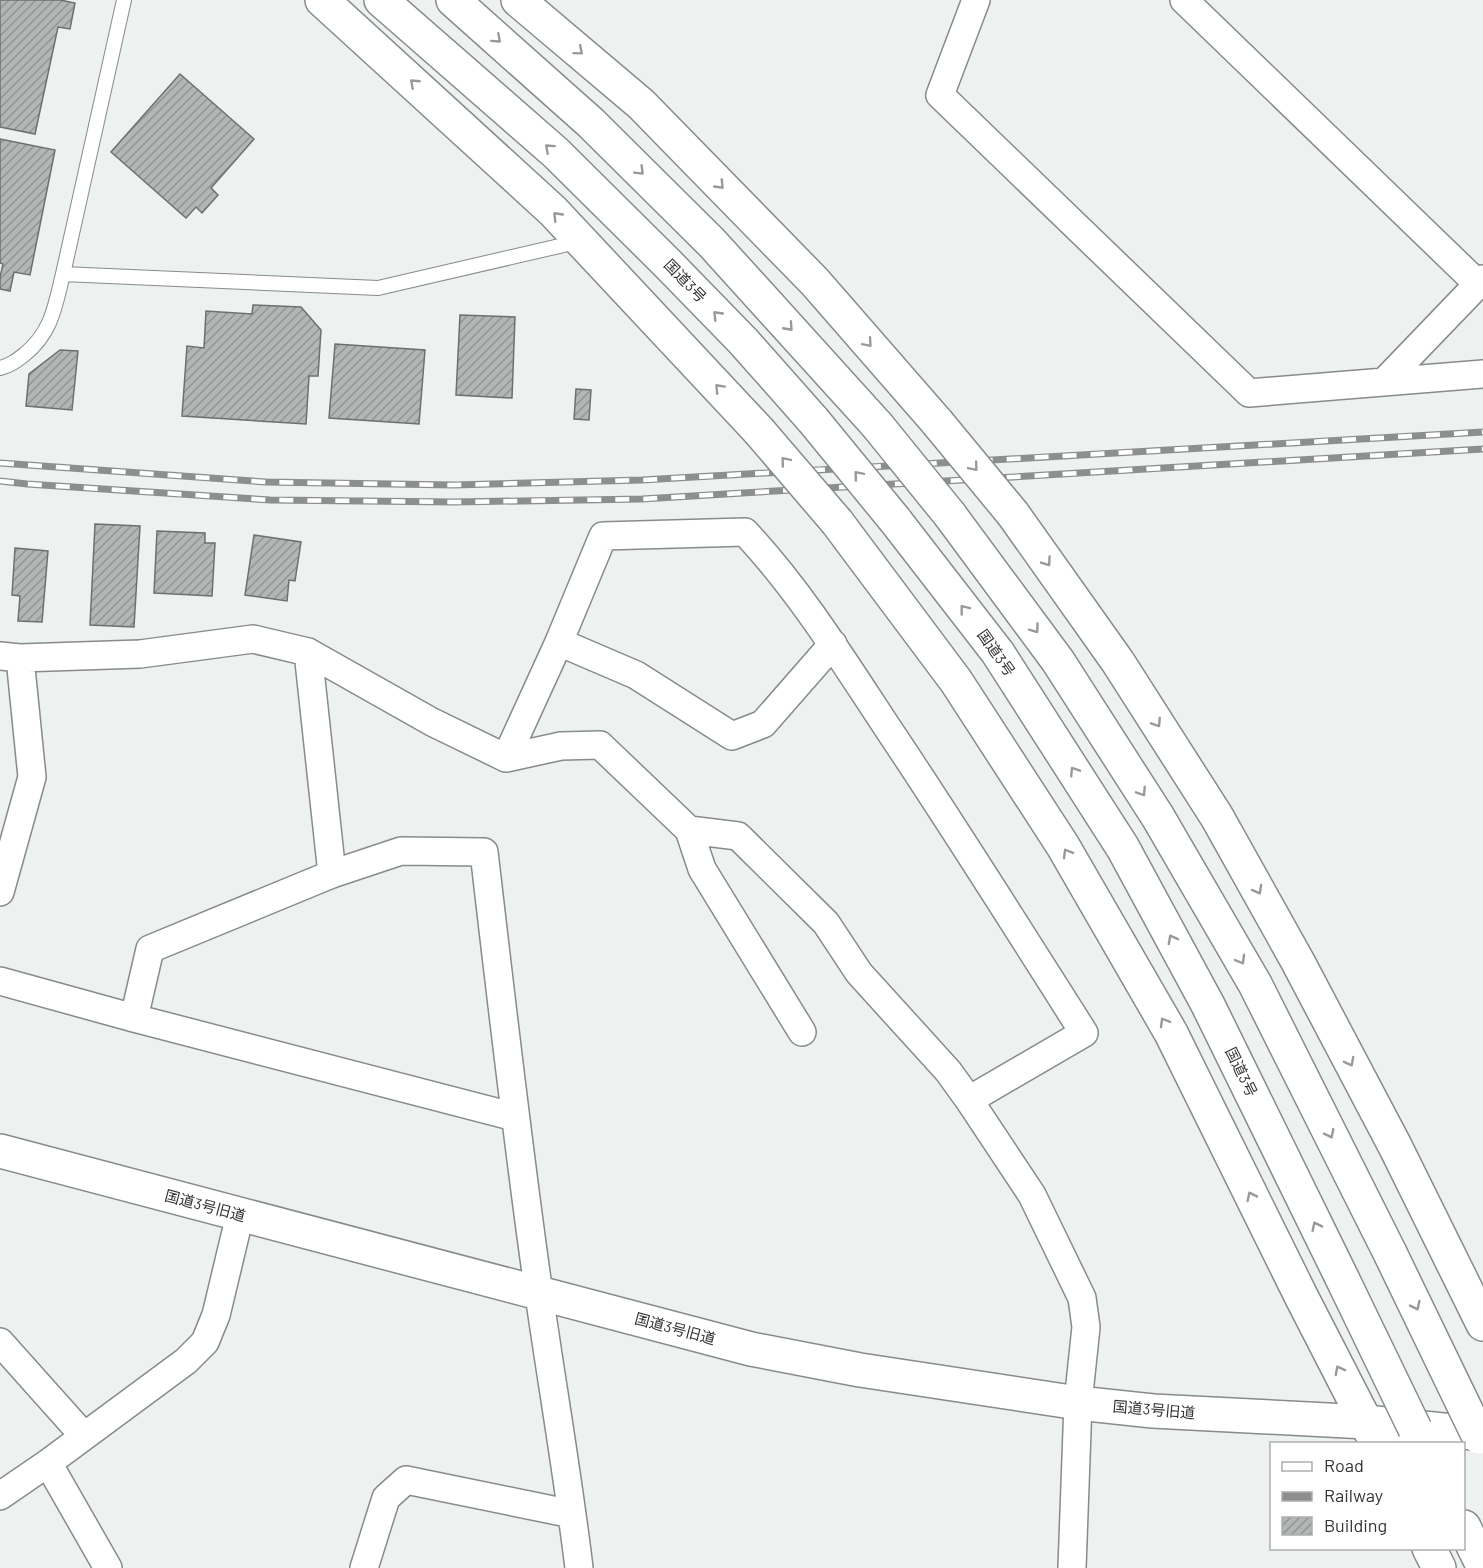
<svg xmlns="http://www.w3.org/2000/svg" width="1483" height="1568" viewBox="0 0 1483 1568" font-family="Barlow,'Noto Sans JP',sans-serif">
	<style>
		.building { fill: url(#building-hatch); stroke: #6c716f; stroke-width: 1.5 }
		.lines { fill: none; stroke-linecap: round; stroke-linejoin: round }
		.service-casing { stroke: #878b89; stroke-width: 16 }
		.minor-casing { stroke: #878b89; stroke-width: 30 }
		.tertiary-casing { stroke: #878b89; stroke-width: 36 }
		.primary-casing { stroke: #878b89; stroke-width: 36 }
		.trunk-casing { stroke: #878b89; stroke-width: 36 }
		.service { stroke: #fff; stroke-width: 14 }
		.minor { stroke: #fff; stroke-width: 27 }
		.tertiary { stroke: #fff; stroke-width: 33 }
		.primary { stroke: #fff; stroke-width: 33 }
		.trunk { stroke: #fff; stroke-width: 33 }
		.rail-casing { stroke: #8c8f8e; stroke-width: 7 }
		.rail { stroke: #fff; stroke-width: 4.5; stroke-dasharray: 14; stroke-linecap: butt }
		.trunk-bridge-casing { stroke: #878b89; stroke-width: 36; stroke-linecap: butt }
		.trunk-bridge { stroke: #fff; stroke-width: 33 }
		.oneway { stroke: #989a99 }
		.labels { text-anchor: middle; stroke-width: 4.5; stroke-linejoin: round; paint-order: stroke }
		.street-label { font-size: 15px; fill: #323433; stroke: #fff }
	</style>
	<defs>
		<pattern id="building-hatch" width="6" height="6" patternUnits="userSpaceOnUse" patternTransform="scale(1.5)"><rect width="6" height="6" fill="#b2b6b4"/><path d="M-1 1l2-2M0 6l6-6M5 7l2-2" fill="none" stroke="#919593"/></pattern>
	</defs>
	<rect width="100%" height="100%" fill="#edf1ef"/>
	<!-- building -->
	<path class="building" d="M 0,0 L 60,0 L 75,3 L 70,29 L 58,27 L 35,134 L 0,127 Z
		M 180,74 L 254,139 L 211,188 L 218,195 L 202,213 L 196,207 L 186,218 L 111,152 Z
		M 0,139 L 55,150 L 30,275 L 14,272 L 10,291 L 0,289 L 0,277 L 3,264 L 0,263 Z
		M 253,305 L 301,307 L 321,330 L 318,376 L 309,376 L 306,424 L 182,416 L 187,346 L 204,348 L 206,311 L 252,314 Z
		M 460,315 L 515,317 L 512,398 L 456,395 Z
		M 335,344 L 425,350 L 419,424 L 329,418 Z
		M 60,350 L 78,351 L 72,410 L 26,406 L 29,374 Z
		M 576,389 L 591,390 L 589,420 L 574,419 Z
		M 95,524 L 140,526 L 134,627 L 90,625 Z
		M 157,531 L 205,533 L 205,543 L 215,543 L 212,596 L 154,593 Z
		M 254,535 L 301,542 L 295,581 L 289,580 L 287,601 L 245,595 Z
		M 15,548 L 48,551 L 42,622 L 18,621 L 20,596 L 12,595 Z"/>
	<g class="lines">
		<defs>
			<path id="service" d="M 63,274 L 378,288 L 581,241
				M 0,368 C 11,365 16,361 25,354 C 52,332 55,306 63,274 L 124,0"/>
			<path id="minor" d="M 976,0 L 940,95 L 1249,393 L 1483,374
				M 1184,0 L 1478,284
				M 1384,382 L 1483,279
				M 559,642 L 636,675 L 732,736 L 763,724 L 833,644
				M 308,652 L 332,874
				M 0,656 L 20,658 L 140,654 L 253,639 L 308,652 L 432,722 L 506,758 L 561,746 L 600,745 L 689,830 L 738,836 L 826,923 L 859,973 L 948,1071 L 969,1100 L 1032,1195 L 1082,1298 L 1086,1327 L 1078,1403 L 1072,1568
				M 506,758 L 559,642 L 603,536 L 745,532 C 801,592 844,662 889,730 C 956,830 1020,932 1084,1033 L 969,1100
				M 689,830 L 702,869 L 802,1032
				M 0,892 L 32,777 L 20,658
				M 0,981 L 134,1018 L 515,1117
				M 134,1018 L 150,949 L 332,874 L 401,851 L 484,852 C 501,999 518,1147 539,1294 C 552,1385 568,1476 579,1568
				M 0,1342 L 84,1436
				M 48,1463 L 108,1568
				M 0,1496 L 48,1463 L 186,1361 L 205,1342 L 216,1315 L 240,1215
				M 364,1568 L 386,1498 L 406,1480 L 572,1514"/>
			<path id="tertiary" d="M 0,1151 L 751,1349 L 860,1370 L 1078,1403 L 1153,1411 L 1366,1422"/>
			<path id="primary" d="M 1366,1422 L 1483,1434"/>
			<path id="trunk" d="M 322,0 L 553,211 L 759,431
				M 381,0 L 556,153 L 668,264 L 743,341 L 813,420
				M 453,0 L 591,123 L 712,243 L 877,425
				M 518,0 L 641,104 L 815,282 L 937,422
				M 1013,514 L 1118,662 L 1217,817 L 1298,962 L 1395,1146 L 1483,1324
				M 950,515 L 1058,661 L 1158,817 L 1255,984 L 1390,1253
				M 895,520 L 998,653 L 1123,848 L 1208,1005 L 1342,1278
				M 837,522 L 956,681 L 1063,846 L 1171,1033 L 1301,1296 L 1377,1444
				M 1464,1527 L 1483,1566
				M 1429,1548 L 1439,1568"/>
		</defs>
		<!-- service casing -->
		<use href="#service" class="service-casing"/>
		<!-- minor casing -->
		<use href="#minor" class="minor-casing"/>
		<!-- tertiary casing -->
		<use href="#tertiary" class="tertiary-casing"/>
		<!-- primary casing -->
		<use href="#primary" class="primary-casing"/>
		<!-- trunk casing -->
		<use href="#trunk" class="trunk-casing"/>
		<!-- service -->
		<use href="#service" class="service"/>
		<!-- minor -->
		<use href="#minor" class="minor"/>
		<!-- tertiary -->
		<use href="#tertiary" class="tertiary"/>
		<!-- primary -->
		<use href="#primary" class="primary"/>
		<!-- trunk -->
		<use href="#trunk" class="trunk"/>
		<defs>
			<path id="rail" d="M 0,463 L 266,482 L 454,485 L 642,480 L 1483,432
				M 0,481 L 27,484 L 270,500 L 454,502 L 642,499 L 1483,449"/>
		</defs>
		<!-- rail casing -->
		<use href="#rail" class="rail-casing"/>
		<!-- rail -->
		<use href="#rail" class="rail"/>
		<defs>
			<path id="trunk-bridge" d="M 813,420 L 895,520
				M 937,422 L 1013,514
				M 877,425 L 950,515
				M 759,431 L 837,522
				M 1390,1253 L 1479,1437
				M 1342,1278 L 1415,1429"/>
		</defs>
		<!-- trunk-bridge casing -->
		<use href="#trunk-bridge" class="trunk-bridge-casing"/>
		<!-- trunk-bridge -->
		<use href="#trunk-bridge" class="trunk-bridge"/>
	</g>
	<!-- one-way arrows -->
	<defs><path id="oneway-chevron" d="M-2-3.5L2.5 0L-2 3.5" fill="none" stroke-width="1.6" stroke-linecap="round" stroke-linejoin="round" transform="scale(1.5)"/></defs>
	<g class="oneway">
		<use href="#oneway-chevron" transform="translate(497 39) rotate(42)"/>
		<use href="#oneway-chevron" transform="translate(579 51) rotate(40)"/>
		<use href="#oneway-chevron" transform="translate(414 83) rotate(-137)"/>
		<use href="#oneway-chevron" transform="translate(549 148) rotate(-138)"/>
		<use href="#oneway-chevron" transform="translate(640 171) rotate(45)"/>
		<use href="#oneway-chevron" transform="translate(720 185) rotate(46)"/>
		<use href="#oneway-chevron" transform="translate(557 216) rotate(-134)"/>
		<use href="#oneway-chevron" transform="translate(717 315) rotate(-134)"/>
		<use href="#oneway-chevron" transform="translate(789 327) rotate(48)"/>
		<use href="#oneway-chevron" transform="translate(868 343) rotate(49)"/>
		<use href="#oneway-chevron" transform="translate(719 388) rotate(-133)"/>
		<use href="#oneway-chevron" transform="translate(785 461) rotate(-130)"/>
		<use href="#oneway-chevron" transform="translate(974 467) rotate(50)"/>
		<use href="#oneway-chevron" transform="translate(858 475) rotate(-130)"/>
		<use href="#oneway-chevron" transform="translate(1047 562) rotate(55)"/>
		<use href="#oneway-chevron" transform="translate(964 609) rotate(-128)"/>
		<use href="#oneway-chevron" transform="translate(1035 629) rotate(54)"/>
		<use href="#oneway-chevron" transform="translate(1157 723) rotate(57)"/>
		<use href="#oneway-chevron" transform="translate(1074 771) rotate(-123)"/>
		<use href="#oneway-chevron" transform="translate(1142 792) rotate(57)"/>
		<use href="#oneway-chevron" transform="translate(1067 853) rotate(-120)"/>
		<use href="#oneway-chevron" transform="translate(1258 890) rotate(61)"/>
		<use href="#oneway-chevron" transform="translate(1172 939) rotate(-118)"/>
		<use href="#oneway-chevron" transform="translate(1241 960) rotate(60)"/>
		<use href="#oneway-chevron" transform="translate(1164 1022) rotate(-120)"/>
		<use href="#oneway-chevron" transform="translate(1350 1062) rotate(62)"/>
		<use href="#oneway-chevron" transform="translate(1330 1134) rotate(63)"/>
		<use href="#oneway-chevron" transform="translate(1251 1196) rotate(-116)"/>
		<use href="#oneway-chevron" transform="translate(1316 1226) rotate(-116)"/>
		<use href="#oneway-chevron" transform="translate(1416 1306) rotate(64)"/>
		<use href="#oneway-chevron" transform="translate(1339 1370) rotate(-118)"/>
	</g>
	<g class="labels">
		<!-- street labels -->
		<g class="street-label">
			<text transform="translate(685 281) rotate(46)" y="5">国道3号</text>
			<text transform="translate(996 653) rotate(55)" y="5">国道3号</text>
			<text transform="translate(1241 1072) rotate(64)" y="5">国道3号</text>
			<text transform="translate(205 1206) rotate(15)" y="5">国道3号旧道</text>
			<text transform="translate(675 1329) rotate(15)" y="5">国道3号旧道</text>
			<text transform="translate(1154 1410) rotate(5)" y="5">国道3号旧道</text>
		</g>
	</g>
	<!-- legend -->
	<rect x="1270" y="1442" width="195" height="108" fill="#ffffff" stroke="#adaead" stroke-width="1.5"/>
	<rect x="1282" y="1462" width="30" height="9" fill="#ffffff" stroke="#adaead" stroke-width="1.5"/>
	<text x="1324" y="1472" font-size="18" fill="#323433">Road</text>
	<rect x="1282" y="1492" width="30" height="9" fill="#8c8f8e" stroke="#adaead" stroke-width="1.5"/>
	<text x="1324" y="1502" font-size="18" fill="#323433">Railway</text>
	<rect x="1282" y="1517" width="30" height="18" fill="url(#building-hatch)" stroke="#adaead" stroke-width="1.5"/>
	<text x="1324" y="1532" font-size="18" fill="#323433">Building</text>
</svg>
